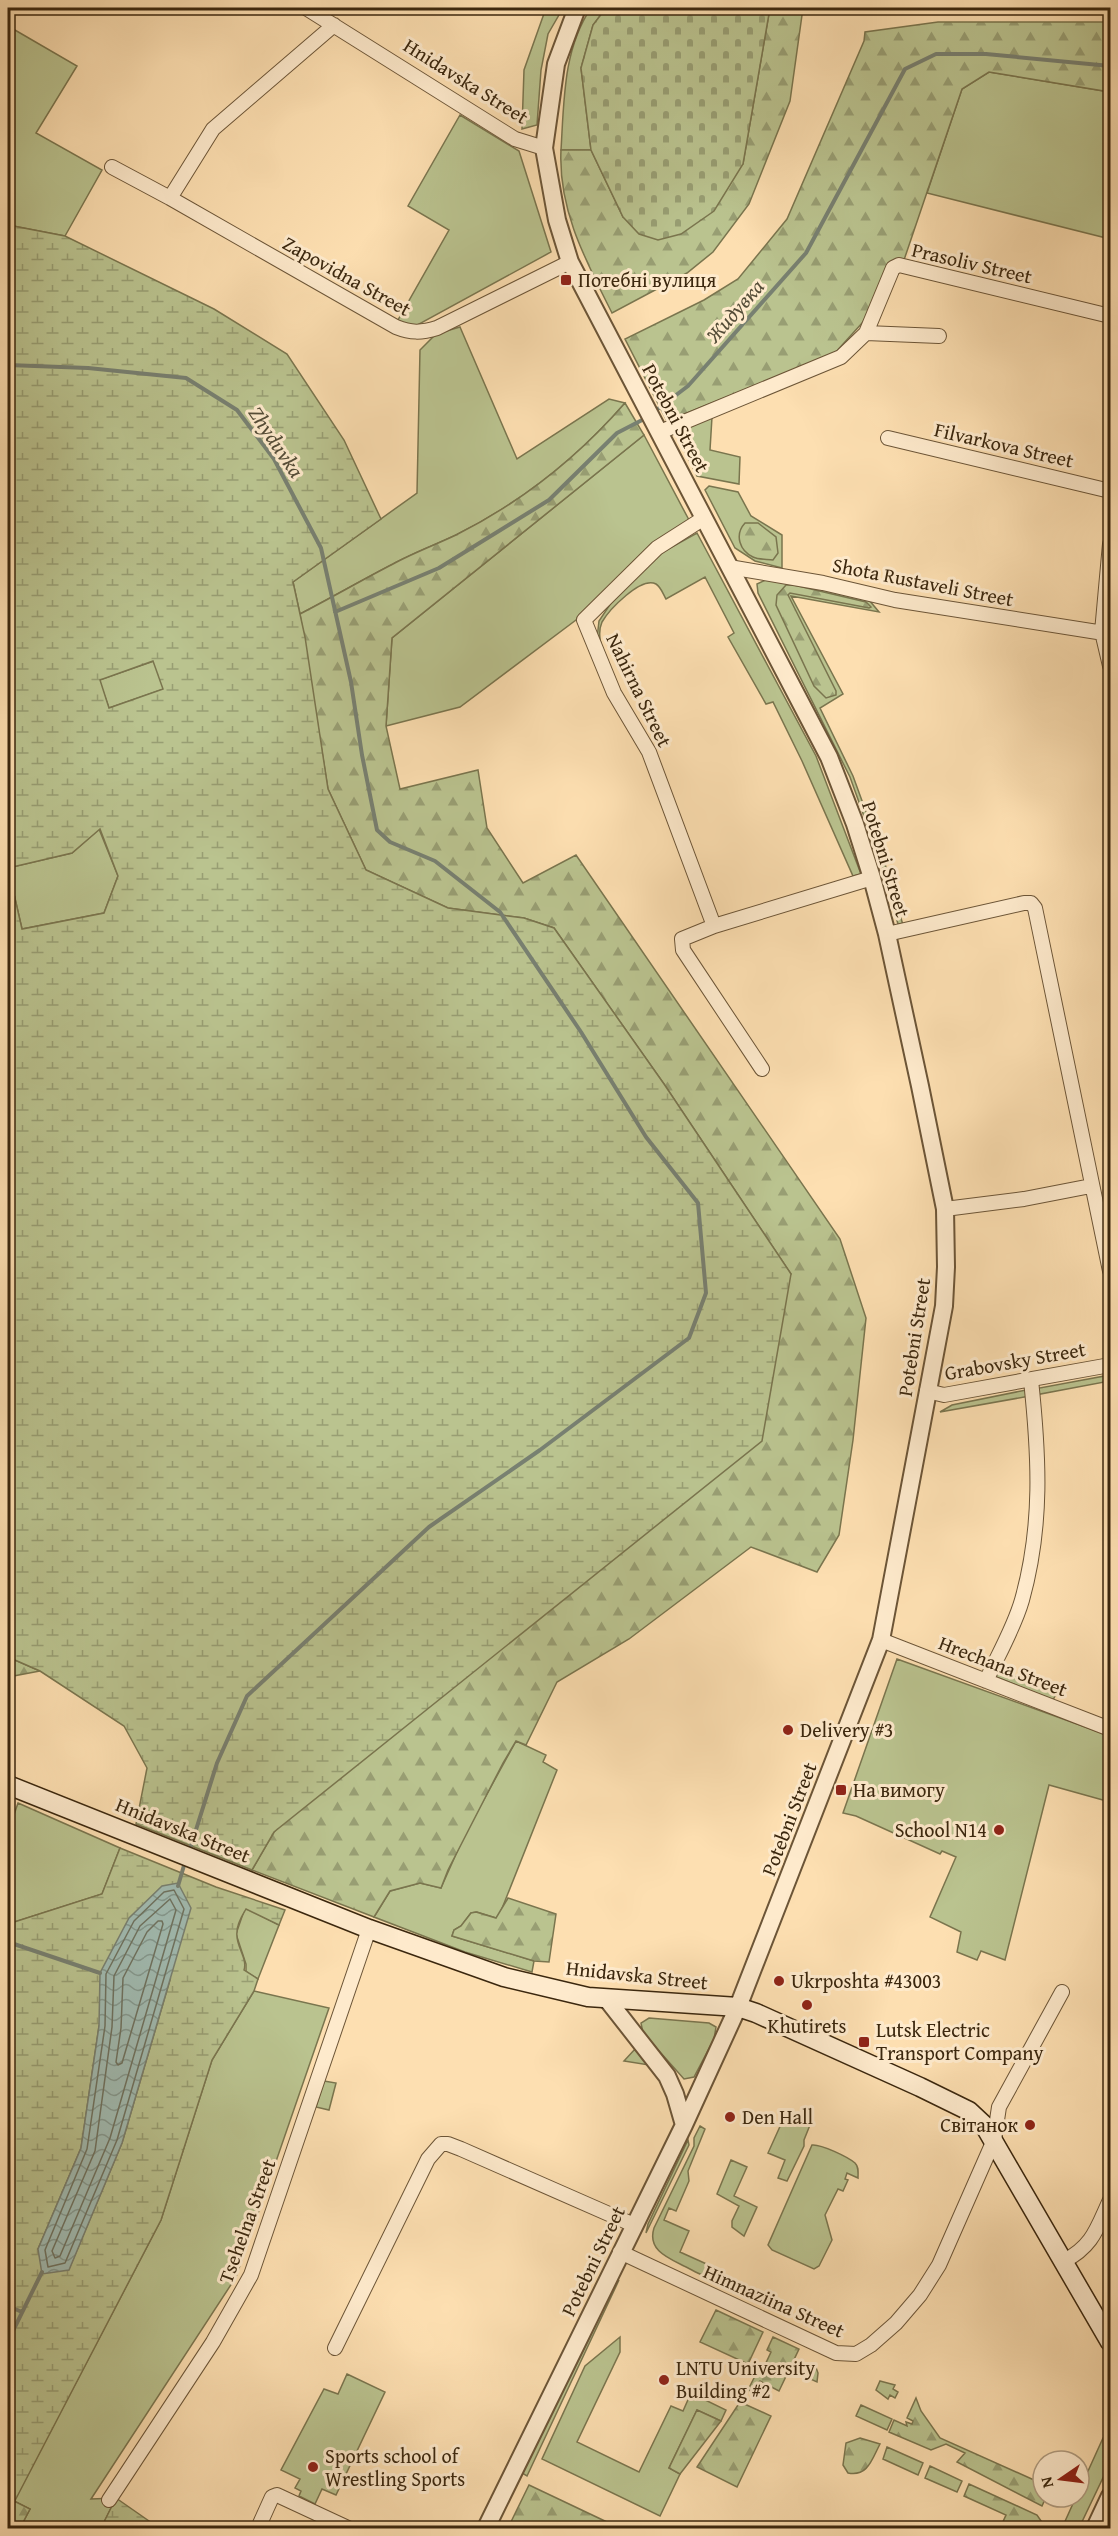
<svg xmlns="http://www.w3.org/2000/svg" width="1118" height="2536" viewBox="0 0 1118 2536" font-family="'Gentium Book Plus',serif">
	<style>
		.green { fill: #bac38f; stroke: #7a754e; stroke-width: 1.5 }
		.forest { fill: url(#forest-firs); stroke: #7a754e; stroke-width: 1.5 }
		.wetland { fill: url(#wetland-marsh); stroke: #7a754e; stroke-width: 1.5; fill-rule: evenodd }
		.cemetery { fill: url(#cemetery-stones); stroke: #7a754e; stroke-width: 1.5 }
		.water { fill: url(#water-waves); stroke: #788071; stroke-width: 1.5 }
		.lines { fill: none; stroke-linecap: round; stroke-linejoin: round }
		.shore { stroke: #6e7260; stroke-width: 1.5 }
		.stream { stroke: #788071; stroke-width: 4 }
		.minor-casing { stroke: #6c5537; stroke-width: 16 }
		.tertiary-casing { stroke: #6c5537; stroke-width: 20 }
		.secondary-casing { stroke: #3b270e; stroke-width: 21 }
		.minor { stroke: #feeacc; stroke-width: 14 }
		.tertiary { stroke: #feeacc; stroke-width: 16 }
		.secondary { stroke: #feeacc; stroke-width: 18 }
		.poi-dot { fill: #8f2418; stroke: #feeacc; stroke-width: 2 }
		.labels { text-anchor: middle; stroke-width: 6; stroke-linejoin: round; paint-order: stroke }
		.street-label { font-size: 20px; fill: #3b270e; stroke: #feeacc }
		.poi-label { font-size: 20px; fill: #3b270e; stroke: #feeacc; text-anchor: start }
		.water-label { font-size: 21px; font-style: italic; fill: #544c37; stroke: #feeacc }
	</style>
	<defs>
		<pattern id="forest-firs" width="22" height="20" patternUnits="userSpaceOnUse" patternTransform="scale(1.5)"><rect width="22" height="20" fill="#bac38f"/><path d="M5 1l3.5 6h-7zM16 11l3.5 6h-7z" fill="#989e73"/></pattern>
		<pattern id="wetland-marsh" width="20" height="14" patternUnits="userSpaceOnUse" patternTransform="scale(1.5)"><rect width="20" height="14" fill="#bac38f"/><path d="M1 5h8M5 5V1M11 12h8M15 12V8" fill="none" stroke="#989e73"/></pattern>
		<pattern id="cemetery-stones" width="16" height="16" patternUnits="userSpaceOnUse" patternTransform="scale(1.5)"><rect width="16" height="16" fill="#bac38f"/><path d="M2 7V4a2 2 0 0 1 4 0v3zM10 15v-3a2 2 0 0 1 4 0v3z" fill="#989e73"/></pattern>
		<pattern id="water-waves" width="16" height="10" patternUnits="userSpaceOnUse" patternTransform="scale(1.5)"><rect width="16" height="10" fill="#a1bcb3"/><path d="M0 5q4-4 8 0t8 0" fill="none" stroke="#849990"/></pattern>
	</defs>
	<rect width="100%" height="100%" fill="#fddfb1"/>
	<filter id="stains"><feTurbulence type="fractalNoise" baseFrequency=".00333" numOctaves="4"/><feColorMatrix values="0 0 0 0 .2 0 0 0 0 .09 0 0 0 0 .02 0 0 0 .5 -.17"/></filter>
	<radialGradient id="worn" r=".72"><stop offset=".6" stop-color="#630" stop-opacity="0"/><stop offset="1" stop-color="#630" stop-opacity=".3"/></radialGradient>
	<!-- green -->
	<path class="green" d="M 546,8 L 563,8 L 548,34 L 541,70 L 537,125 L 522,129 L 524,70 Z
		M 591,8 L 606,8 L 593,25 L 581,68 L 591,150 L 561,150 C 564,102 563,49 591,8 Z
		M 8,26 L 77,66 L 36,133 L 102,170 L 65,236 L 8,225 Z
		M 989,72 L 1110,92 L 1110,239 L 927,193 L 962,89 Z
		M 460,115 L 519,151 L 551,252 L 412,328 L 398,320 L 449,230 L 408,206 Z
		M 460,327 L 517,459 L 609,399 L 625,403 C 578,457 520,503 456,535 C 435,545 413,553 393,564 C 362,580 331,598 300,614 L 293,582 L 417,493 L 420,350 L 436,334 Z
		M 712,417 L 710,450 L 740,457 L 739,484 L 697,476 L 679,439 L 685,427 Z
		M 644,435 L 689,520 L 653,544 L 576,620 L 460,707 L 386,726 L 392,638 Z
		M 709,486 L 738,492 L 751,516 L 782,535 L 782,568 L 755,561 L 735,548 L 705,490 Z
		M 697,533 L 816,756 L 861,874 L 853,876 L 802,761 L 773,702 L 766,704 L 728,637 L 734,633 L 705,577 L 666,599 C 663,594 661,587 656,584 C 641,576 609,610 602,622 C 596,636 603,650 607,663 L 597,639 L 599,621 L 613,600 L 661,553 Z
		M 772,577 L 869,600 L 879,612 L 791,596 L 843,694 L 820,708 L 853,776 L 885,864 L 903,925 L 898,924 L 881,864 L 850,777 L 758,593 L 757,584 Z
		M 154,661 L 164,689 L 109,708 L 99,680 Z
		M 99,829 L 118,876 L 104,913 L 22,929 L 8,868 L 72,853 Z
		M 1110,1375 L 1110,1381 L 1035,1395 L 1034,1389 Z
		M 1026,1390 L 1030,1396 L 940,1412 L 952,1405 Z
		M 897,1659 L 1110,1736 L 1110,1802 L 1049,1785 L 1005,1960 L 981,1951 L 977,1960 L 957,1952 L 961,1932 L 930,1917 L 956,1857 L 942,1851 L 940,1854 L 856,1816 L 843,1813 Z
		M 997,1669 L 1056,1694 L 1053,1700 L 994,1676 Z
		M 516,1741 L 546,1755 L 543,1762 L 557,1770 L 499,1916 L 496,1918 L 477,1912 L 471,1913 L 461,1926 L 454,1930 L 452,1936 L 534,1961 L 532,1972 L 465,1952 L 374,1917 L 390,1891 L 420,1883 L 441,1888 L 465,1834 Z
		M 18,1803 L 120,1848 L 102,1894 L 8,1924 L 8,1832 Z
		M 245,1908 L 279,1925 L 258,1979 L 246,1972 L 246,1964 L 236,1934 Z
		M 254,1991 L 329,2008 L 236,2277 L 91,2499 L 116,2498 L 101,2528 L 20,2528 L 30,2509 L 14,2501 L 161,2220 L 212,2060 Z
		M 649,2018 L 709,2023 L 716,2027 L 714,2039 L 694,2077 L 684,2079 L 643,2033 L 641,2023 Z
		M 635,2049 L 649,2065 L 624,2061 Z
		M 324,2081 L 336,2083 L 329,2110 L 316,2107 Z
		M 787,2111 L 812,2120 L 804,2140 L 804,2146 L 787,2181 L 778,2178 L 785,2160 L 768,2153 Z
		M 700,2126 L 705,2129 L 688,2171 L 689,2181 L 676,2211 L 669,2208 L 664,2220 L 689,2231 L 680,2252 L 720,2270 L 716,2275 C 704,2279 695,2271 684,2266 C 668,2258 647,2250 654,2228 L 694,2146 L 694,2138 Z
		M 688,2140 L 689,2145 L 646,2233 L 648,2224 Z
		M 812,2145 C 821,2144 848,2157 855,2163 C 859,2167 858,2172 858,2178 L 847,2173 L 845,2179 L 848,2180 L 843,2191 L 838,2189 L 825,2215 L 832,2240 L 819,2266 L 814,2269 L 772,2250 L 768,2245 Z
		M 731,2160 L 747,2167 L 734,2196 L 757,2207 L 744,2236 L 732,2227 L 732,2221 L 739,2206 L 717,2194 Z
		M 619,2280 L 527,2476 L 522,2473 L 612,2286 Z
		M 620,2337 L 620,2352 L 577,2442 L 639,2472 L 671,2406 L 683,2411 L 691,2393 L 726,2410 L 721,2421 L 697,2410 L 669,2468 L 680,2474 L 660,2516 L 542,2459 L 585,2366 Z
		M 807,2363 L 815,2365 L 818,2373 L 817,2382 L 799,2374 L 803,2366 Z
		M 347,2374 L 385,2392 L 336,2495 L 322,2489 L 315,2504 L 299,2496 L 301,2491 L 295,2488 L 300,2479 L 281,2470 L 324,2389 L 338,2394 Z
		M 880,2381 L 895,2385 L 893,2389 L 898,2392 L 895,2398 L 890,2395 L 888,2399 L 876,2390 Z
		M 861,2405 L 892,2419 L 887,2430 L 856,2416 Z
		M 1103,2438 L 1110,2439 L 1110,2463 L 1079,2528 L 1062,2528 L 1076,2497 L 1079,2497 L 1079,2491 Z
		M 887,2447 L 923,2463 L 918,2475 L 883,2459 Z
		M 930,2466 L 962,2481 L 957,2492 L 925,2478 Z"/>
	<!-- forest -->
	<path class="forest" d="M 770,8 L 803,8 L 790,101 L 749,204 L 713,252 L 687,273 L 612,313 C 586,261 558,210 561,150 L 591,150 L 623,217 L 743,164 Z
		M 938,22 L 1110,22 L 1110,92 L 989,72 L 962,89 L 904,260 L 863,322 L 834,354 L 667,421 L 625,339 L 704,300 L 738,279 L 787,219 L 864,41 L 865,32 Z
		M 625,403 L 644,435 L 392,638 L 386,726 L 400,789 L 478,770 L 487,828 L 523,883 L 576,855 L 840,1239 L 866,1318 L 853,1440 L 839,1535 L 817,1572 L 751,1547 L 629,1639 L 557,1682 L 526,1745 L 516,1741 L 503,1763 L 448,1870 L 441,1888 L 420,1883 L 390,1891 L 374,1917 L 252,1870 L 274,1832 L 791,1274 L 664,1084 L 554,928 L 524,918 L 448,908 L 366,870 L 328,789 L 300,614 C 331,598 362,580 393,564 C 413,553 435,545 456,535 C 520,503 578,457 625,403 Z
		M 745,523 L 758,523 L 776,537 L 778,553 L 773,560 C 767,559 759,560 753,557 C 740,551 734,535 745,523 Z
		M 786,585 L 794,585 L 866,602 L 871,607 L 869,608 L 790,593 L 788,595 L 836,691 L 836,695 L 826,698 L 814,686 L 776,605 L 777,595 Z
		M 8,1657 L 40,1671 L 8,1677 Z
		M 508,1898 L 556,1914 L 549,1962 L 534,1961 L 452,1936 L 454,1930 L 461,1926 L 471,1913 L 476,1912 L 496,1918 Z
		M 716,2310 L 763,2332 L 748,2364 L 700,2342 Z
		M 773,2337 L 799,2349 L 779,2391 L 760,2381 L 754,2393 L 748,2390 L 759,2368 L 763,2369 L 771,2352 L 767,2350 Z
		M 916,2398 L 921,2411 L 940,2438 L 1043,2484 L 1043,2497 L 1046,2497 L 1042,2506 L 957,2462 L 965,2453 L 946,2444 L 931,2450 L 889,2432 L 894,2420 L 907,2426 L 906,2422 L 912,2424 L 913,2421 L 907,2418 Z
		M 740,2402 L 771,2416 L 737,2487 L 697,2467 Z
		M 697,2410 L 721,2421 L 680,2474 L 669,2468 Z
		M 860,2438 L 880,2444 C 872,2459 868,2477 848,2473 L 843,2465 L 846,2443 Z
		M 969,2484 L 1037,2515 L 1046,2528 L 1000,2528 L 1006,2515 L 964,2496 Z
		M 529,2485 L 609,2523 L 607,2528 L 508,2528 Z
		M 14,2501 L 30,2509 L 20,2528 L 8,2528 L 8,2515 Z"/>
	<!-- wetland -->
	<path class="wetland" d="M 8,225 L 65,236 L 214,309 L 287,354 L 344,440 L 381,519 L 293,582 L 305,637 L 328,789 L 366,870 L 448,908 L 524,918 L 554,928 L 664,1084 L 791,1274 L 762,1441 L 274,1832 L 252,1870 L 136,1824 L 147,1768 L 124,1726 L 40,1671 L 8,1657 ZM 153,661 L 163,689 L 109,708 L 100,680 ZM 100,829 L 118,876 L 104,913 L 22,929 L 8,868 L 72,853 Z
		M 120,1848 L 216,1887 L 285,1910 L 279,1925 L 246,1909 C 242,1916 237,1923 237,1932 C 235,1946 248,1958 244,1970 L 258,1979 L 254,1991 L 212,2060 L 161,2220 L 8,2514 L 8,1924 L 102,1894 ZM 170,1980 L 122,2143 L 69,2269 L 38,2249 L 81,2148 L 99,2026 Z
		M 116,2498 L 159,2528 L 101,2528 Z"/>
	<!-- cemetery -->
	<path class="cemetery" d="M 606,8 L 770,8 L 743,164 L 714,211 L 681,234 L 658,240 L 639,234 L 623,217 L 591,150 L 581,68 L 593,25 Z"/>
	<!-- water -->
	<path class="water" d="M 178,1883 L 191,1908 L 122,2143 L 69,2270 L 42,2274 L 38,2249 L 81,2148 L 99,2026 L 100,1973 L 129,1918 L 162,1886 Z"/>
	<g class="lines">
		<!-- shore -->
		<path class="shore" d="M 174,1890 L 184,1909 L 117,2140 L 65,2263 L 48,2267 L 45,2250 L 87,2149 L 105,2026 L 106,1974 L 134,1921 L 164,1892 Z
			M 170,1899 L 176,1910 L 110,2138 L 60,2256 L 55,2258 L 52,2251 L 95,2151 L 112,2027 L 114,1976 L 140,1926 Z
			M 158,1921 L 162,1921 L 163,1924 L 122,2063 L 118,2065 L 116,2062 L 121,2028 L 123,1978 L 147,1932 Z"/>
		<!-- stream -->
		<path class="stream" d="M 8,365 L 88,368 L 186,378 L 237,410 L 274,459 L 321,548 L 351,682 L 362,755 L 377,830 L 390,842 L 435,861 L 500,912 L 581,1032 L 646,1137 L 698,1203 L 706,1293 L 689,1338 L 540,1450 L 429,1527 L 247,1696 L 217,1763 L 189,1852
			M 655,411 L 688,386 L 806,253 L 905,69 L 936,54 L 986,54 L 1110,66
			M 335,612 L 439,568 L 549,500 L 617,433 L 646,418
			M 178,1886 L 185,1862
			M 8,1942 L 100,1973
			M 8,2306 L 22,2312
			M 8,2341 L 42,2272"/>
		<defs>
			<path id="minor" d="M 306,8 L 515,139 L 544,148
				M 112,167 L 170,198 L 396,327 C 411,333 421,333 437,328 L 570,262
				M 170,198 L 213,129 L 334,25
				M 866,333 L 939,336
				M 660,432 L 841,357 L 866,333 L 893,268 L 899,265 L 1110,316
				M 888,438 L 1110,491
				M 704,518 L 657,548 L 584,620 L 614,693 L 649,752 L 714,926
				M 1110,544 L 1102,632 L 1110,666
				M 729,567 L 823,583 L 895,600 L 1110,634
				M 887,934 L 1024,903 L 1031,903 L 1035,908 L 1110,1271
				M 762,1069 L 683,950 L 682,939 L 714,926 L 872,878
				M 945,1209 L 1024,1199 L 1091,1186
				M 927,1391 L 944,1395 L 1110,1365
				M 881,1640 L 1110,1729
				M 986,1681 C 998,1655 1014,1628 1022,1600 C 1043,1525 1039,1456 1031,1380
				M 620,2252 L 836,2353 L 856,2354 L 871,2345 L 896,2323 L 920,2295 L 939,2265 L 994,2140 L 999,2107 L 1062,1992
				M 1064,2261 C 1093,2246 1097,2228 1110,2200
				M 335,2348 L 428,2159 L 441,2144 L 448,2144 L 461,2149 L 634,2225
				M 109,2500 L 213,2342 L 251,2275 L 369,1929
				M 258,2528 L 272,2497 L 277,2495 L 348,2528"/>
			<path id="tertiary" d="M 606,1998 L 667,2076 L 675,2094 L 684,2125
				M 486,2528 L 684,2125 L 738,2007 L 881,1640 L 944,1306 L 946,1267 L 945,1209 L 920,1086 L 887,934 L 872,878 L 855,824 L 829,757 L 570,262 L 557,220 L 544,148 L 556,64 L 577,8
				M 1095,2528 L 1110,2496"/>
			<path id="secondary" d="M 8,1785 L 369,1929 L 504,1977 L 588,1997 L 738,2007 L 756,2013 L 920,2087 L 969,2111 L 984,2125 L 1110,2342"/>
		</defs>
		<!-- minor casing -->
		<use href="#minor" class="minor-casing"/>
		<!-- tertiary casing -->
		<use href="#tertiary" class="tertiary-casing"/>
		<!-- secondary casing -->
		<use href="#secondary" class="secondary-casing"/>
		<!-- minor -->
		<use href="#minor" class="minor"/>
		<!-- tertiary -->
		<use href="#tertiary" class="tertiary"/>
		<!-- secondary -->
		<use href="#secondary" class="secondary"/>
	</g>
	<!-- markers -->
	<g class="poi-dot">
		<rect x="560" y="274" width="12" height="12" rx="3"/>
		<circle cx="788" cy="1730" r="6"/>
		<rect x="835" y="1784" width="12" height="12" rx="3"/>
		<circle cx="999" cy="1830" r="6"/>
		<circle cx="779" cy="1981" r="6"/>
		<circle cx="807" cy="2005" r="6"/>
		<rect x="858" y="2036" width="12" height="12" rx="3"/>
		<circle cx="730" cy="2117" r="6"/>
		<circle cx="1030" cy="2125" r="6"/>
		<circle cx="664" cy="2380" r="6"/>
		<circle cx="313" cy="2467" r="6"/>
	</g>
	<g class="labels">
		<!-- street labels -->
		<g class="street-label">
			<text transform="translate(466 81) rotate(32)" y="7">Hnidavska Street</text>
			<text transform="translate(972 263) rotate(13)" y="7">Prasoliv Street</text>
			<text transform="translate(347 276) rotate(29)" y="7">Zapovidna Street</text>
			<text transform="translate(676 418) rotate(62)" y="7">Potebni Street</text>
			<text transform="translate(1004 445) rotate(13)" y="7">Filvarkova Street</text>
			<text transform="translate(923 582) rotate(11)" y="7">Shota Rustaveli Street</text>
			<text transform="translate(639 690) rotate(64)" y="7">Nahirna Street</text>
			<text transform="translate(886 859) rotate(73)" y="7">Potebni Street</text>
			<text transform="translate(914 1337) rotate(-81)" y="7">Potebni Street</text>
			<text transform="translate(1015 1361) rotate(-10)" y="7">Grabovsky Street</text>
			<text transform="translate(1003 1666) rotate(21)" y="7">Hrechana Street</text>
			<text transform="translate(789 1819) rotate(-69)" y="7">Potebni Street</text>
			<text transform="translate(183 1830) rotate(22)" y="7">Hnidavska Street</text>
			<text transform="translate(637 1975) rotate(6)" y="7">Hnidavska Street</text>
			<text transform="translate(247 2221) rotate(-70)" y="7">Tsehelna Street</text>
			<text transform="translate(593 2261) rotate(-64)" y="7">Potebni Street</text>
			<text transform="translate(774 2301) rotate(24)" y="7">Himnaziina Street</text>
		</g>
		<!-- poi labels -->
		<g class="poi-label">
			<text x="578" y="287">Потебні вулиця</text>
			<text x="800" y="1737">Delivery #3</text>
			<text x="853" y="1797">На вимогу</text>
			<text x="987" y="1837" text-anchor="end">School N14</text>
			<text x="791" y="1988">Ukrposhta #43003</text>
			<text x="807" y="2033" text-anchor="middle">Khutirets</text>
			<text x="876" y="2037">Lutsk Electric<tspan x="876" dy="23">Transport Company</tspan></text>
			<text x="742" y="2124">Den Hall</text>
			<text x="1018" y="2132" text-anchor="end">Світанок</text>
			<text x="676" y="2375">LNTU University<tspan x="676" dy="23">Building #2</tspan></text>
			<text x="325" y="2463">Sports school of<tspan x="325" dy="23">Wrestling Sports</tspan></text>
		</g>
		<!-- water labels -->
		<g class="water-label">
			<text transform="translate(735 311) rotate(-49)" y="7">Жидувка</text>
			<text transform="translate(276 442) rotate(56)" y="7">Zhyduvka</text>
		</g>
	</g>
	<!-- margin -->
	<rect width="1118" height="2536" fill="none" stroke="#fddfb1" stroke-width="30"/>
	<rect x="9" y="9" width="1100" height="2518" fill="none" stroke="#3b270e" stroke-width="3"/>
	<rect x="15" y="15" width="1088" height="2506" fill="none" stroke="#3b270e" stroke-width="1.5"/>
	<!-- north arrow -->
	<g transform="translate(1061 2479) rotate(256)"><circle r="28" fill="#feeacc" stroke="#b09c80" stroke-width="1.5"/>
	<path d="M0-4.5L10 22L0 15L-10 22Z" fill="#8f2418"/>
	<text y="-9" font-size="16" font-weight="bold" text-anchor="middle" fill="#3b270e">N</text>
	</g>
	<rect width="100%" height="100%" filter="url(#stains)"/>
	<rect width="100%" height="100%" fill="url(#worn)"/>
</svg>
